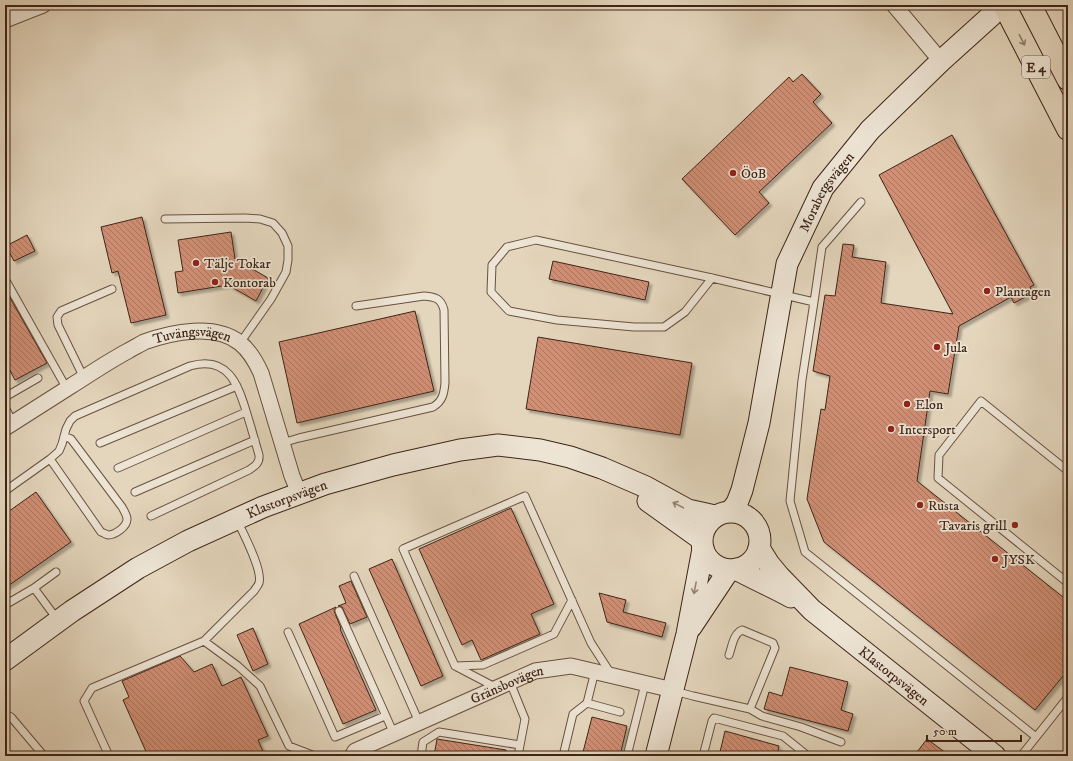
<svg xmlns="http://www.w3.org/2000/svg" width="1073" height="761" viewBox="0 0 1073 761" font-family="'IM FELL DW Pica',serif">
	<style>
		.building { fill: url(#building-back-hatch); stroke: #3e2517; filter: url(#shadow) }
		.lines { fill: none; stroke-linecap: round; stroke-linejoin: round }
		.lane-casing { stroke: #685140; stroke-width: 9 }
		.street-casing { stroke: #685140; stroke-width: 17 }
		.secondary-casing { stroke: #3e2517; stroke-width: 23 }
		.highway-casing { stroke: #3e2517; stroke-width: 24 }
		.lane { stroke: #ede4d4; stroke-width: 7 }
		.street { stroke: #ede4d4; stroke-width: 15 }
		.secondary { stroke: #ede4d4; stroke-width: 21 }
		.highway { stroke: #e4d6bd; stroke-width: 22 }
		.oneway { stroke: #917e6a }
		.oneway2 { stroke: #968476 }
		.poi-dot { fill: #8f2418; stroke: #ede4d4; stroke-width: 1.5 }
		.labels { text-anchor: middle; stroke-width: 3.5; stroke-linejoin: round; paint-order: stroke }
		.shield { fill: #ede4d4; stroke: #725e50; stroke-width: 1 }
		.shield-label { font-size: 13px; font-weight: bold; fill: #3e2517 }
		.poi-label { font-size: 14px; fill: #3e2517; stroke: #ede4d4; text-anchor: start }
		.street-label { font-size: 14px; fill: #3e2517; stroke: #ede4d4 }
	</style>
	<defs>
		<pattern id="building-back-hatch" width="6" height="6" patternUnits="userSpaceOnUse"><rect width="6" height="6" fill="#d18f75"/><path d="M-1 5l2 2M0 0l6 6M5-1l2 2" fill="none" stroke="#ab755f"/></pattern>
		<filter id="shadow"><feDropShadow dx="3" dy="3" stdDeviation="1" flood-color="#0004"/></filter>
	</defs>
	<rect width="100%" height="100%" fill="#e4d6bd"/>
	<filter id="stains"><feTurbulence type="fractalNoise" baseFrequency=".005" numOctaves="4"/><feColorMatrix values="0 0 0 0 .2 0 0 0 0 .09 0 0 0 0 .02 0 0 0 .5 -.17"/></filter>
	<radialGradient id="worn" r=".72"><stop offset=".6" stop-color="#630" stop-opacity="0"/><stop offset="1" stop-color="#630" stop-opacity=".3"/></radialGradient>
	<!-- building -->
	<path class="building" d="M 802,74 L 821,94 L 813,102 L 832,123 L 759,192 L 769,203 L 735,235 L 682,179 L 789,77 L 793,82 Z
		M 952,135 L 1034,285 L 1030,287 L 1033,293 L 1014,303 L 1011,297 L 959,326 L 948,394 L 930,391 L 917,481 L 1068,601 L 1068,670 L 1035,710 L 824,542 L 807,499 L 821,409 L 825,410 L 830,376 L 813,371 L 825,295 L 835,296 L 843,244 L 854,245 L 852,257 L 886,262 L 881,303 L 953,314 L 879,175 Z
		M 142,217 L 166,315 L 131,323 L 118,271 L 112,273 L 101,227 Z
		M 231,232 L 235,259 L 268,278 L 256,301 L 228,285 L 178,293 L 175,272 L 183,271 L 178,240 Z
		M 27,235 L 35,251 L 14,261 L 6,246 Z
		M 553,261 L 649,282 L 645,300 L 549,279 Z
		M 5,289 L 47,363 L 15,380 L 5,361 Z
		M 415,311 L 434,391 L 297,423 L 279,342 Z
		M 538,337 L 692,363 L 680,435 L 526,409 Z
		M 36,492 L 71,542 L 5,588 L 5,514 Z
		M 511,508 L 554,604 L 531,614 L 540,634 L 481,660 L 472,640 L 462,645 L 419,549 Z
		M 392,559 L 443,676 L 421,686 L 369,569 Z
		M 351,581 L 367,617 L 350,624 L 343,609 L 342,607 L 338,606 L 346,603 L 339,586 Z
		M 599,593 L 626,600 L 623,612 L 666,623 L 662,637 L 607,622 Z
		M 336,607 L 334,611 L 341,628 L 340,629 L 376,710 L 343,724 L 299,624 Z
		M 253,628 L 268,664 L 253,671 L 237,635 Z
		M 180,656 L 194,672 L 212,664 L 222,686 L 241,677 L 268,736 L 258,740 L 265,756 L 148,756 L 123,700 L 129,697 L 122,681 Z
		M 790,667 L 848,682 L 841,710 L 853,714 L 848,731 L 764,709 L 769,692 L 782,696 Z
		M 592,717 L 627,726 L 620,756 L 582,756 Z
		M 725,731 L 779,746 L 777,756 L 719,756 Z
		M 437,739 L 506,750 L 506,756 L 434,756 Z
		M 927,739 L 950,756 L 914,756 Z"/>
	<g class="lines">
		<defs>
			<path id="lane" d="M 165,219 L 245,218 L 260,219 L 273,223 L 282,233 L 288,246 L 288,260 L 286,272 L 271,299 L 240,343
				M 712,278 L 685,312 L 664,327 L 634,327 L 557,320 L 509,311 L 491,292 L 492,265 L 507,247 L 536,240 L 712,278 L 814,302 L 802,380 L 790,501 L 805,552 L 1036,737
				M 5,279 L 67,389
				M 814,302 L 822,247 L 861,202
				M 84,378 L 58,325 L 57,317 L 61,311 L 112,289
				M 5,397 L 38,378
				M 5,407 L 13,423
				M 100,443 L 237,386
				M 282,443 L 299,438 L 433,407 C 443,401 444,393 445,383 L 444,310 C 441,298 435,297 424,296 L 356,306
				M 50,459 L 101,532 C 104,533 105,534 108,535 C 115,535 127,527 127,519 C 127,515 124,511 122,507 L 71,439 L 64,436
				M 118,468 L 246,412
				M 1068,471 L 981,401 L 939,455 L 938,478 L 1068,583
				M 5,491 L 50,459 L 59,451 L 62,444 L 66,429 L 70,421 L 75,416 L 190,366 C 228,355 238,384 247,414 C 251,427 255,441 259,455 C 260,463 255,466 249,470 L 151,516
				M 135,492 L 255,440
				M 354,576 L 419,722
				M 34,588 L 56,572
				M 5,605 L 34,588 L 57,619
				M 339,611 L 394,734
				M 288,632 L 335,737 L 385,716
				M 204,641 L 254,591 C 255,589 258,586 259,583 C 263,570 243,533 237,520
				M 729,655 C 732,647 733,634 742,630 L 773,643 L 775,648 L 750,709
				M 455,666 L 483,665 L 554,634 L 572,600
				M 510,682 L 525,719 L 518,756
				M 497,688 L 455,666 L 403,549 L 525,496 L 591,643 L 611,674
				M 674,691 L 693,696 L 750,709 L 762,716 L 801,727 L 841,742
				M 587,703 L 620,712
				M 5,715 L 7,715 L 11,717 L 44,756
				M 109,756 L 84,701 L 92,688 L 204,641 L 238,666 L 260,686 L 289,746 L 315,756
				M 421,756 L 423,742 L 439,732 L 520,745
				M 563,756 L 573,714 L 587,703 L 595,671
				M 627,756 L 645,684
				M 703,756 L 712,721 L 714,718 L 783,736 L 808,756
				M 1021,756 L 1068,697"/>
			<g id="street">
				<path d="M 894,5 L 941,61"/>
				<path d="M 5,20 L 43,5"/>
				<path id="s1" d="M 5,428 C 27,414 49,400 71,386 C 90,374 109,361 128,351 C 133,348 139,345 144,342 C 172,332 215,323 240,343 C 250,351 256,362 261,373 L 292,476 L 299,493"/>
				<path id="s2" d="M 352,756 L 355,751 L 535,671 L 571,666 L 673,690"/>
			</g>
			<g id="secondary">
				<path d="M 648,501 L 701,539"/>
				<path id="s3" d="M 731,511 L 737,503 L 742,490 L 759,423 L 787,264 L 823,188 L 870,130 L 941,61 L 992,15"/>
				<circle cx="731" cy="541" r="29"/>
				<path id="s4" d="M 759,548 L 769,564 L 779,576 L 812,610 L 995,756"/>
				<path d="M 736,569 C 754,579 773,587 791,597"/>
				<path d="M 691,627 L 729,570"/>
				<path id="s5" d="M 5,660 L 72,611 L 138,568 L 188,541 L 263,507 L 325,484 L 393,465 L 460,450 L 498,445 L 540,450 L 570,457 L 602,468 L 646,487 L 688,510 L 715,516"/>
				<path d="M 656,756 L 687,634 L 703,549"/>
			</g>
			<path id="highway" d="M 1004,5 L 1068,129
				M 1030,5 L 1068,79"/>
		</defs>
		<!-- lane casing -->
		<use href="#lane" class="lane-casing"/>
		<!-- street casing -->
		<use href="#street" class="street-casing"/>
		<!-- secondary casing -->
		<use href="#secondary" class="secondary-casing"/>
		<!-- highway casing -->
		<use href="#highway" class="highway-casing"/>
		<!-- lane -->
		<use href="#lane" class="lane"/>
		<!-- street -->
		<use href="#street" class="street"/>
		<!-- secondary -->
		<use href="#secondary" class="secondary"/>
		<!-- highway -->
		<use href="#highway" class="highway"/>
	</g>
	<!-- one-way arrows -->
	<defs><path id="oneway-shaft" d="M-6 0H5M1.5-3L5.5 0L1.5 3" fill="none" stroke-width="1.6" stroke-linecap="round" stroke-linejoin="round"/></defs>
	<use class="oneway" href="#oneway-shaft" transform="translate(1022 40) rotate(63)"/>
	<g class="oneway2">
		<use href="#oneway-shaft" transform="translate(678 505) rotate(-152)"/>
		<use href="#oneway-shaft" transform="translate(695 588) rotate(101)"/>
	</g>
	<!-- markers -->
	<g class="poi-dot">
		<circle cx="733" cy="173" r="4"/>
		<circle cx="196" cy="263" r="4"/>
		<circle cx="215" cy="282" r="4"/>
		<circle cx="987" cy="291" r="4"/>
		<circle cx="937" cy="347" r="4"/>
		<circle cx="907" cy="404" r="4"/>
		<circle cx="891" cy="429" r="4"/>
		<circle cx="920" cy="505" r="4"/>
		<circle cx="1015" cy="525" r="4"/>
		<circle cx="995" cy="559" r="4"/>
	</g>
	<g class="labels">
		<!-- shield labels -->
		<rect class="shield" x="1022" y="56" width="28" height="22" rx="3"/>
		<g class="shield-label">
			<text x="1036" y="72">E 4</text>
		</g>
		<!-- poi labels -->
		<g class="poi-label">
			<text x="741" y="178">ÖoB</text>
			<text x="204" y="268">Tälje Tokar</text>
			<text x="223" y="287">Kontorab</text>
			<text x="995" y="296">Plantagen</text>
			<text x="945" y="352">Jula</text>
			<text x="915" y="409">Elon</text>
			<text x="899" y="434">Intersport</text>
			<text x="928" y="510">Rusta</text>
			<text x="1007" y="530" text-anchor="end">Tavaris grill</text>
			<text x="1003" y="564">JYSK</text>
		</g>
		<!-- street labels -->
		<g class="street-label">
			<text dy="5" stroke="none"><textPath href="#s3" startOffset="337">Morabergsvägen</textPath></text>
			<text dy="5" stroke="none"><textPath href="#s1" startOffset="213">Tuvängsvägen</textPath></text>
			<text dy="5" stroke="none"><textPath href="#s5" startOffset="326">Klastorpsvägen</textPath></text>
			<text dy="5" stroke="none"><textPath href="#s4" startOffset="187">Klastorpsvägen</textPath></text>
			<text dy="5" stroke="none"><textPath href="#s2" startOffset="172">Gränsbovägen</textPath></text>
		</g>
	</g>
	<!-- margin -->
	<rect width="1073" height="761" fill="none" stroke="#e4d6bd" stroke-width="20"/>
	<rect x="6" y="6" width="1061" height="749" fill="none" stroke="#3e2517" stroke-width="2"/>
	<rect x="10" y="10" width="1053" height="741" fill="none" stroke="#3e2517"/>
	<!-- scale -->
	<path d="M927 735v6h94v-6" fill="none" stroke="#3e2517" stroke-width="2"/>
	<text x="933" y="735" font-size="12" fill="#3e2517" stroke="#ede4d4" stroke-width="3" paint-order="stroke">50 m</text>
	<rect width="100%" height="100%" filter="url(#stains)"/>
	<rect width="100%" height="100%" fill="url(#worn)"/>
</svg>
